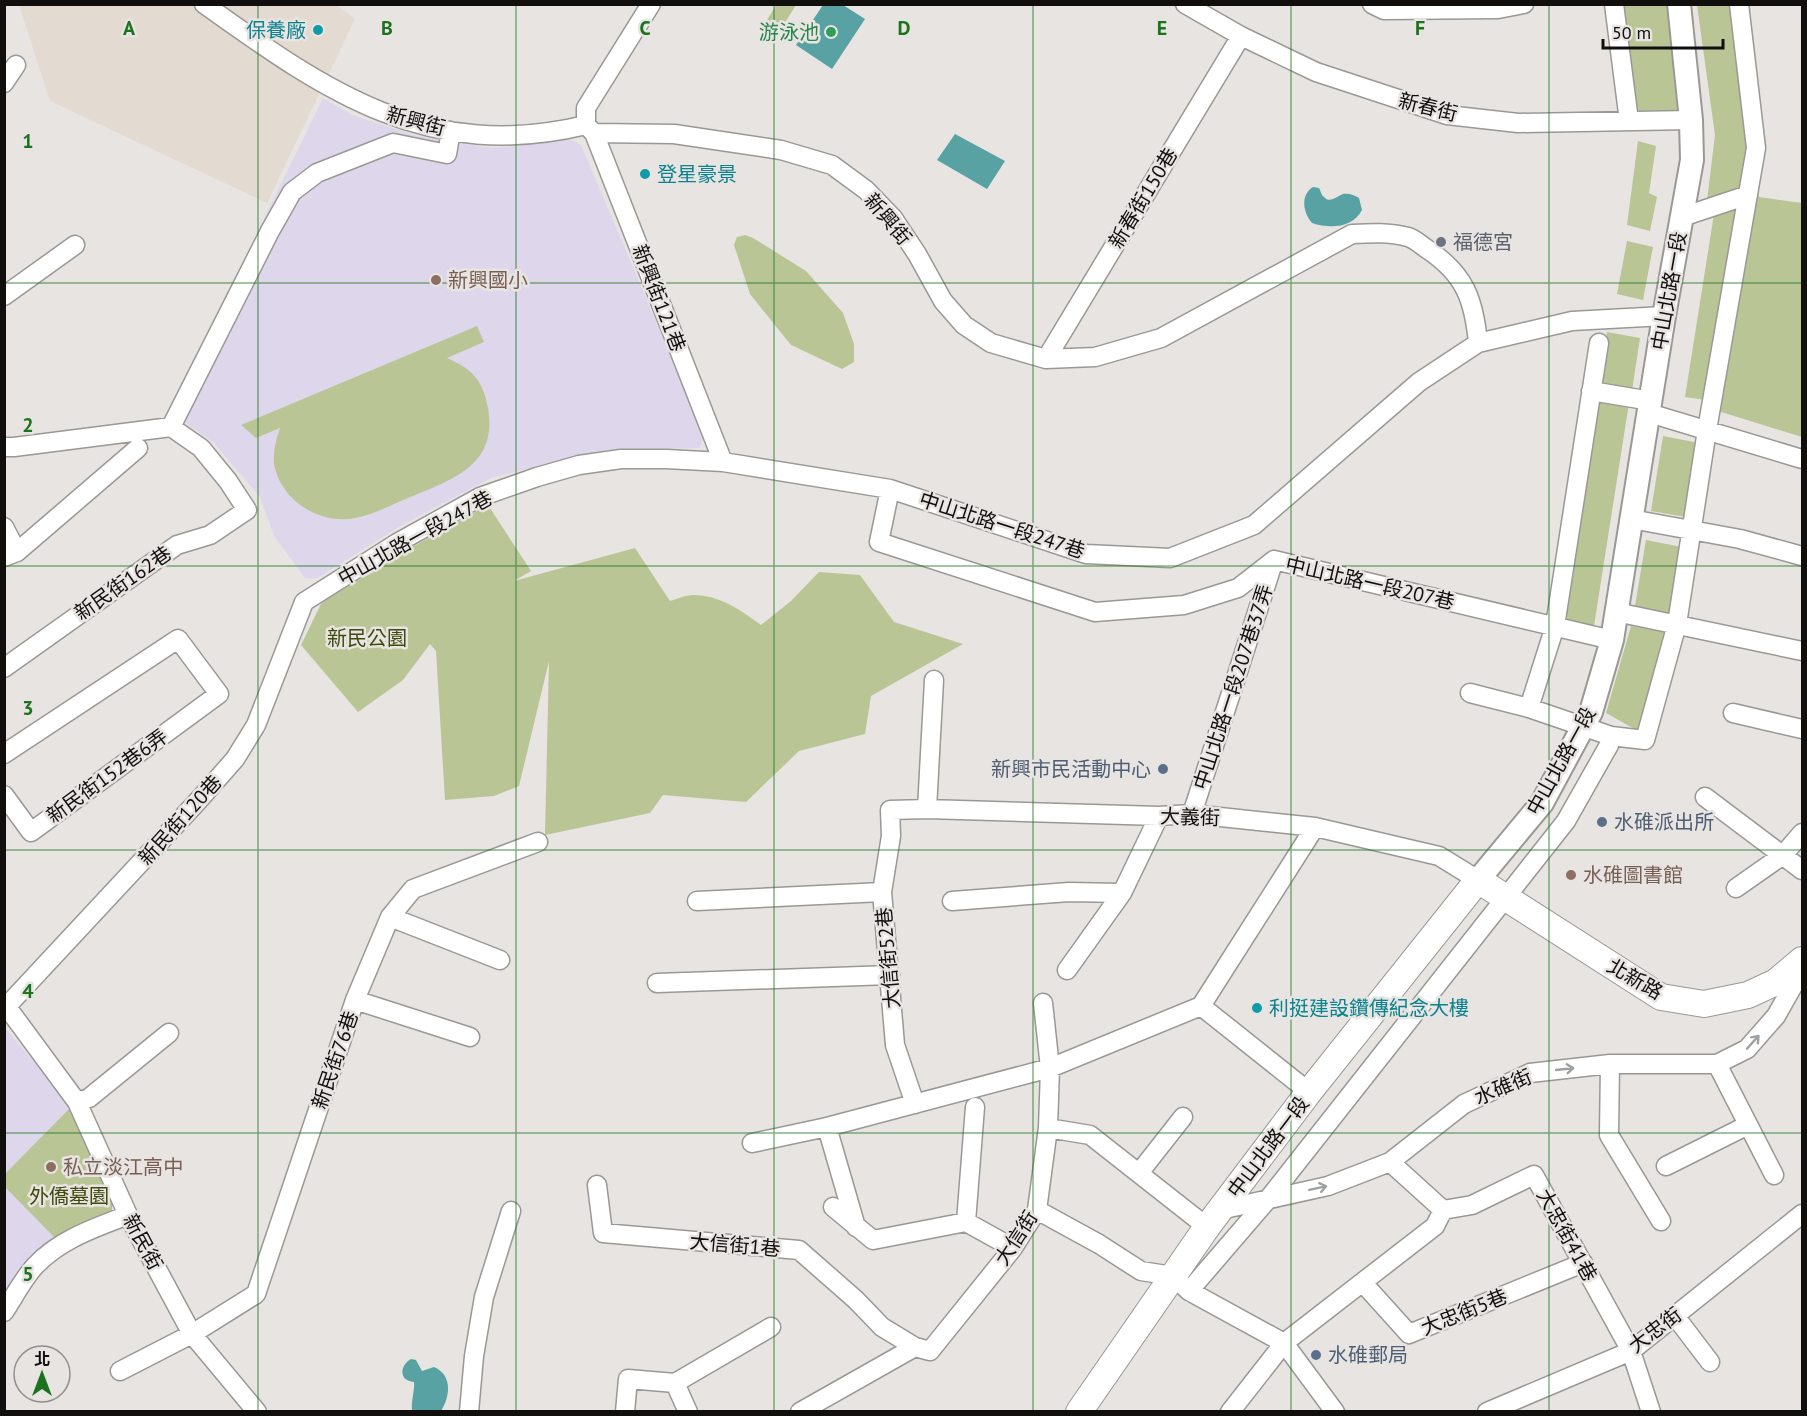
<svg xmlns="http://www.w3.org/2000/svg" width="1807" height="1416" viewBox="0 0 1807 1416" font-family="'PT Sans','Noto Sans TC',sans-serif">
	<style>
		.built { fill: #e3dad1 }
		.education { fill: #ded7ec }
		.green { fill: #bac596 }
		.water { fill: #59a2a4 }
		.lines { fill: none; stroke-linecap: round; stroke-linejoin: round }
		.minor-casing { stroke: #9a9895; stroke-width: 21 }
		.tertiary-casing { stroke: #9a9895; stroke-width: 26 }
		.secondary-casing { stroke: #9a9895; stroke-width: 28 }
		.minor { stroke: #fff; stroke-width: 18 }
		.tertiary { stroke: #fff; stroke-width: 22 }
		.secondary { stroke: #fff; stroke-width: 26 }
		.oneway { stroke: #9f9f9f }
		.grid { fill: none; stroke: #1c731e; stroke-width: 1.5; stroke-opacity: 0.55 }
		.culture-dot { fill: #0f9aa8; stroke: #e7e4e1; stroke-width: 2 }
		.leisure-dot { fill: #2e9e5b; stroke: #e7e4e1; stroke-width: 2 }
		.worship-dot { fill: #6b7280; stroke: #e7e4e1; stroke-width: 2 }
		.education-dot { fill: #8d6e63; stroke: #e7e4e1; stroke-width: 2 }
		.service-dot { fill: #5c6f8a; stroke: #e7e4e1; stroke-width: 2 }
		.labels { text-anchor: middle; stroke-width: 5; stroke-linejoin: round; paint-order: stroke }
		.culture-label { font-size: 20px; fill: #0d838f; stroke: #e7e4e1; text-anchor: start }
		.leisure-label { font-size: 20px; fill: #27864d; stroke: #e7e4e1; text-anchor: end }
		.street-label { font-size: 20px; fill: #100f0e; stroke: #e7e4e1 }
		.worship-label { font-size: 20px; fill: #5b616d; stroke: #e7e4e1; text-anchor: start }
		.education-label { font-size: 20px; fill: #785e54; stroke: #e7e4e1; text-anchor: start }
		.park-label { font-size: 20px; fill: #414a0d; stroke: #e7e4e1 }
		.service-label { font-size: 20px; fill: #4e5e75; stroke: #e7e4e1; text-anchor: start }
		.grid-label { font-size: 20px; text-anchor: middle; font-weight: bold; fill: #1c731e; stroke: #e7e4e1; stroke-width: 5; stroke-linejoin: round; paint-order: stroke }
	</style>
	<rect width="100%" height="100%" fill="#e7e4e1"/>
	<!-- built -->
	<path class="built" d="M 335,4 L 355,19 L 267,203 L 50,101 L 19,5 Z"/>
	<!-- education -->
	<path class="education" d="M 323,98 L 352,115 L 418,136 L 492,148 L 570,139 L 581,145 L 704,434 L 700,448 L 635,450 L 577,456 L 491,478 L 402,525 L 316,579 L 305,578 L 274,536 L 260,497 L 214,443 L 170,412 Z
		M 5,1028 L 52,1083 L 69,1109 L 112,1201 L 45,1245 L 5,1302 Z"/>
	<!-- green -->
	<path class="green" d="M 776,5 L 796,5 L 781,29 L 767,20 Z
		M 1622,5 L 1668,5 L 1677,110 L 1634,111 Z
		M 1697,5 L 1734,5 L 1751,146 L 1743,190 L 1707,201 L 1715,135 Z
		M 1638,141 L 1656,146 L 1649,193 L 1657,197 L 1650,231 L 1627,225 Z
		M 1758,194 L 1759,197 L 1802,203 L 1802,437 L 1718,411 Z
		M 1740,206 L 1706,400 L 1685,397 L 1714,214 Z
		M 745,235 L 753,238 L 806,271 L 843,313 L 854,344 L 854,362 L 842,369 L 791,345 L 750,294 L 734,245 L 737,237 Z
		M 1627,241 L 1653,247 L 1643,300 L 1617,294 Z
		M 477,326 L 484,342 L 447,358 C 472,369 483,380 488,408 C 498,464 454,479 413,496 C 392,504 371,517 348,519 C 315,522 280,498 274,464 C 273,452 276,439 280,428 L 256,438 L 241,425 Z
		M 1607,332 L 1640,338 L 1632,391 L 1598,385 Z
		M 1597,398 L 1629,403 L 1594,626 L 1562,620 Z
		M 1663,436 L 1699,443 L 1686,517 L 1651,511 Z
		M 488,505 L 531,571 L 514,581 L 635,548 L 670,601 C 677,599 686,595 693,595 C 719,595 741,610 761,625 L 791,601 L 819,572 L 860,575 L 894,622 L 963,644 L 871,696 L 865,734 L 799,751 L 746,802 L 663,795 L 650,813 L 545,835 L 549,661 L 519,786 L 494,796 L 445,800 L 436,651 L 430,644 L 403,680 L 358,712 L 301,645 L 321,604 L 329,598 L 416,545 Z
		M 1646,540 L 1682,547 L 1668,615 L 1635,606 Z
		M 1631,626 L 1668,633 L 1640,732 L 1606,713 Z
		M 69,1109 L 112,1201 L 112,1214 L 57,1240 L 5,1187 L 5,1174 Z"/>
	<!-- water -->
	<path class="water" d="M 823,5 L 843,5 L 865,19 L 832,69 L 796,45 Z
		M 955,134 L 1005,161 L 987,189 L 937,160 Z
		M 1313,187 L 1319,188 C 1321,191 1321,195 1324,197 C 1330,204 1337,196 1343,194 C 1349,193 1354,195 1359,198 L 1362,210 C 1353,228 1330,229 1312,223 C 1303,213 1300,195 1313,187 Z
		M 411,1359 L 416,1360 L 422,1371 L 434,1367 C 453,1375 450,1397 441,1411 L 412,1410 C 411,1401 415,1389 414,1382 C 398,1381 400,1365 411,1359 Z"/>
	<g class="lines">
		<defs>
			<path id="minor" d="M 204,4 C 327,92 428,163 586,125
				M 1185,4 L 1241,36 L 1316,72 L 1447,115 L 1518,123 L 1691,120
				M 1372,4 L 1384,10 L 1498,9 L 1524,4
				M 1614,4 L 1629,121
				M 4,83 L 16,65
				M 586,125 L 594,133 L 674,134 L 781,150 L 832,165 L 866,190 L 893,218 L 917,254 L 943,301 L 964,325 L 991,343 L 1046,359 L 1095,357 L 1161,338 L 1352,234 C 1371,233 1389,232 1408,237 C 1415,239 1421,245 1427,249 C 1465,274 1474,300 1478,343
				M 586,125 L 586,108 L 651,4
				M 594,133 L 723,462
				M 1682,217 L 1748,195
				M 4,296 L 75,245
				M 1046,359 L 1241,36
				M 1591,391 L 1651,401
				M 1649,413 L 1802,459
				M 171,427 L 270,231 L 292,192 L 317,173 L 393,143 L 447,154 L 451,131
				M 4,447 L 14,447 L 171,427 L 201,448 L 228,481 L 247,510 L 210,535 L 177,545 L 4,668
				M 890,489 L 879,542 L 1095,612 L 1184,605 L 1238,588 L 1274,560 L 1612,640
				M 1631,519 L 1740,539 L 1802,556
				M 4,527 L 17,552
				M 4,557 L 17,552 L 138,448
				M 1616,612 L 1802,651
				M 1470,693 L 1529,708 L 1611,736 L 1645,740 L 1677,624 L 1707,430 L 1756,148 L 1739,4
				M 1529,708 L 1555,626 L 1599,343
				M 1733,713 L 1802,729
				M 4,754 L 178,639 L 219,694 L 31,832 L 4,795
				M 1705,797 L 1802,870
				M 927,809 L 934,680
				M 1192,814 L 1274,560
				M 1736,888 L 1783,855 L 1802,833
				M 697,901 L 882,892
				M 952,901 L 1069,892 L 1122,893 L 1159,816
				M 390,917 L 500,960
				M 1067,970 L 1122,893
				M 657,983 L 890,975
				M 355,1000 L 470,1037
				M 4,1003 L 77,1102 L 128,1215 L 192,1334 L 257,1412
				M 7,1006 L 197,802 L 235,759 L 256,725 L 304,602 L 397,543 L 480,497 L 537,477 L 579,465 L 621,459 L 666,459 L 723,462 L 890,489 L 1086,554 L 1170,558 L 1254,525 L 1419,382 L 1478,343 L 1572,321 L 1664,316
				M 1201,1006 L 1315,827
				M 1610,1064 L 1609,1135 L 1661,1221
				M 1717,1064 L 1774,1175
				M 77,1102 L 89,1098 L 169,1033
				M 915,1104 L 895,1045 L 882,892 L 891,836 L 890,810 L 927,809 L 1159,816 L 1192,814 L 1315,827 L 1439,856 L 1478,880
				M 827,1127 L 856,1227
				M 1048,1128 L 1090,1135 L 1207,1227
				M 752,1143 L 827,1127 L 1050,1068 L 1043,1003
				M 1390,1162 L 1443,1210
				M 1666,1166 L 1748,1125
				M 1139,1173 L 1183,1117
				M 597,1185 L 603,1233 L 799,1250 L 856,1300 L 882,1327 L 915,1347
				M 833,1207 L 873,1240 L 966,1222 L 1013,1248
				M 1037,1210 L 1099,1244 L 1141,1271 L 1173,1276 L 1189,1291 L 1284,1343 L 1335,1412
				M 1220,1210 L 1328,1186 L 1390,1162 L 1464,1104 L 1530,1073 L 1610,1064 L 1717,1064 L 1747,1049 L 1776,1016 L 1802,970
				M 1443,1210 L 1472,1205 L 1534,1175 L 1631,1351 L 1651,1412
				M 966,1222 L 975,1107
				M 1363,1283 L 1409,1334 L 1583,1263
				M 1189,1291 L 1269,1198 L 1566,821 L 1609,745 L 1611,736
				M 4,1312 C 14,1297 23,1279 35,1266 C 60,1239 95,1228 128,1215
				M 1675,1316 L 1710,1362
				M 120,1371 L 192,1334 L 256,1294 L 355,1000 L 390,917 L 413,889 L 538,842
				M 675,1383 L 771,1327
				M 469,1412 L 474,1356 L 484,1297 L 511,1211
				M 625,1412 L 628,1379 L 675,1383 L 688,1412
				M 800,1412 L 915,1347 L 930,1351 L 1013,1248 L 1037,1210 L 1048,1128 L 1050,1068 L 1201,1006 L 1309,1092
				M 1230,1412 L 1284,1343 L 1435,1226 L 1443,1210
				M 1487,1412 L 1631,1351 L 1802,1214"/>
			<path id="tertiary" d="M 1478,880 L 1542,803 L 1591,712 L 1612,640 L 1664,316 L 1692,160 L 1691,120 L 1679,4"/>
			<path id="secondary" d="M 1079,1412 L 1207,1227 L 1309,1092 L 1478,880 L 1661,997 L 1704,1004 L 1748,995 L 1776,982 L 1802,960"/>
		</defs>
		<!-- minor casing -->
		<use href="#minor" class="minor-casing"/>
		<!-- tertiary casing -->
		<use href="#tertiary" class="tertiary-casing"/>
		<!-- secondary casing -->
		<use href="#secondary" class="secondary-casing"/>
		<!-- minor -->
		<use href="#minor" class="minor"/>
		<!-- tertiary -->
		<use href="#tertiary" class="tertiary"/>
		<!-- secondary -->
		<use href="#secondary" class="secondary"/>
	</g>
	<!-- one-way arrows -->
	<defs><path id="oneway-shaft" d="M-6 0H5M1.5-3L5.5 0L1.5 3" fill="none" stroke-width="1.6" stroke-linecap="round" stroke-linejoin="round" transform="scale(1.5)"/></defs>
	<g class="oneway">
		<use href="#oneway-shaft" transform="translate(1753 1042) rotate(-48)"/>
		<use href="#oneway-shaft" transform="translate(1565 1069) rotate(-6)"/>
		<use href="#oneway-shaft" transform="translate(1318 1188) rotate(-12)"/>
	</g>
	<!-- grid -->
	<path class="grid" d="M 258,4 L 258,1412M 516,4 L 516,1412M 774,4 L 774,1412M 1033,4 L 1033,1412M 1291,4 L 1291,1412M 1549,4 L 1549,1412M 4,283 L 1802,283M 4,566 L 1802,566M 4,850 L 1802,850M 4,1133 L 1802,1133"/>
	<!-- markers -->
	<g class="culture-dot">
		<circle cx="318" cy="30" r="6"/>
		<circle cx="645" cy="174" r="6"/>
		<circle cx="1257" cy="1008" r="6"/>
	</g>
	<circle class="leisure-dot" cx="831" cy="32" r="6"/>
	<circle class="worship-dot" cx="1441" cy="242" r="6"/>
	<g class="education-dot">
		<circle cx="436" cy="280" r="6"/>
		<circle cx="1571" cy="875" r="6"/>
		<circle cx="51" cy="1167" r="6"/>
	</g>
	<g class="service-dot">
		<circle cx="1163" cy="769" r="6"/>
		<circle cx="1602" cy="822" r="6"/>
		<circle cx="1316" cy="1355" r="6"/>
	</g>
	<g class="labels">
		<!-- culture labels -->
		<g class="culture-label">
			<text x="306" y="37" text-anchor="end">保養廠</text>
			<text x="657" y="181">登星豪景</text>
			<text x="1269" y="1015">利挺建設鑽傳紀念大樓</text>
		</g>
		<!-- leisure labels -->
		<g class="leisure-label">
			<text x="819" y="39">游泳池</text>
		</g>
		<!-- street labels -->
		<g class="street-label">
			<text transform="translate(1428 107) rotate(14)" y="7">新春街</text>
			<text transform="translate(416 121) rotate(15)" y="7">新興街</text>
			<text transform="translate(1143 198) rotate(-59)" y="7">新春街150巷</text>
			<text transform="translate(888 219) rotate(50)" y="7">新興街</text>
			<text transform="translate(1669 291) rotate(-80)" y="7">中山北路一段</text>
			<text transform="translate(659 298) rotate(69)" y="7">新興街121巷</text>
			<text transform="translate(1002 525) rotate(18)" y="7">中山北路一段247巷</text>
			<text transform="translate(415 538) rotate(-29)" y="7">中山北路一段247巷</text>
			<text transform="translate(123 583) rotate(-35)" y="7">新民街162巷</text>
			<text transform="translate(1370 583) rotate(13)" y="7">中山北路一段207巷</text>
			<text transform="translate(1233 687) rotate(-72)" y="7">中山北路一段207巷37弄</text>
			<text transform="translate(1561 761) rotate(-61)" y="7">中山北路一段</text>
			<text transform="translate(107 776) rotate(-36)" y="7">新民街152巷6弄</text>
			<text transform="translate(1190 817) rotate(2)" y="7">大義街</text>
			<text transform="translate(180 820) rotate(-48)" y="7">新民街120巷</text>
			<text transform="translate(888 958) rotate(-95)" y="7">大信街52巷</text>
			<text transform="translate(1635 979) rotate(30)" y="7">北新路</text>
			<text transform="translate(335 1060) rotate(-71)" y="7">新民街76巷</text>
			<text transform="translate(1503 1087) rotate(-23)" y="7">水碓街</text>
			<text transform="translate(1268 1147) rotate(-53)" y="7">中山北路一段</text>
			<text transform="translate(1567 1235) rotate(61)" y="7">大忠街41巷</text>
			<text transform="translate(1016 1238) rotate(-57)" y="7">大信街</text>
			<text transform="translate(143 1242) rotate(62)" y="7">新民街</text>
			<text transform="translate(735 1245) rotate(5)" y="7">大信街1巷</text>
			<text transform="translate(1464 1312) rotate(-22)" y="7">大忠街5巷</text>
			<text transform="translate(1655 1330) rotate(-37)" y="7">大忠街</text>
		</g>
		<!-- worship labels -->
		<g class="worship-label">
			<text x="1453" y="249">福德宮</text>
		</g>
		<!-- education labels -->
		<g class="education-label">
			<text x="448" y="287">新興國小</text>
			<text x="1583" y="882">水碓圖書館</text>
			<text x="63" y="1174">私立淡江高中</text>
		</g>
		<!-- park labels -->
		<g class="park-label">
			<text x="367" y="645">新民公園</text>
			<text x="69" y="1203">外僑墓園</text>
		</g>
		<!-- service labels -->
		<g class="service-label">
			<text x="1151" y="776" text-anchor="end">新興市民活動中心</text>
			<text x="1614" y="829">水碓派出所</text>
			<text x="1328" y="1362">水碓郵局</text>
		</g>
	</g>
	<g class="grid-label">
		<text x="129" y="35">A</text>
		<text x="387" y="35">B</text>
		<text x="645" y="35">C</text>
		<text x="904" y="35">D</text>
		<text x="1162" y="35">E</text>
		<text x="1420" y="35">F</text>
		<text x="28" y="148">1</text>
		<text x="28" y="432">2</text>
		<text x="28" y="715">3</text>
		<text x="28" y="998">4</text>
		<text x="28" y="1281">5</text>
	</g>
	<!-- border -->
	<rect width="1807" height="1416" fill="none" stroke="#100f0e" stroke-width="12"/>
	<!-- north arrow -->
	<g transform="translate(42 1374)"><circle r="28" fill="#e7e4e1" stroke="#918f8d" stroke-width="1.5"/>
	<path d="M0-4.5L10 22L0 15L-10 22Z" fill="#1c731e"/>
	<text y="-9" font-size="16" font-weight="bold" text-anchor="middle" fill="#100f0e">北</text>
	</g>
	<!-- scale -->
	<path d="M1603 39v9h120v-9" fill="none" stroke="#100f0e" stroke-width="3"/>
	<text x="1612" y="39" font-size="18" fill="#100f0e" stroke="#e7e4e1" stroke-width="4.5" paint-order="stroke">50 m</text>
</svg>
